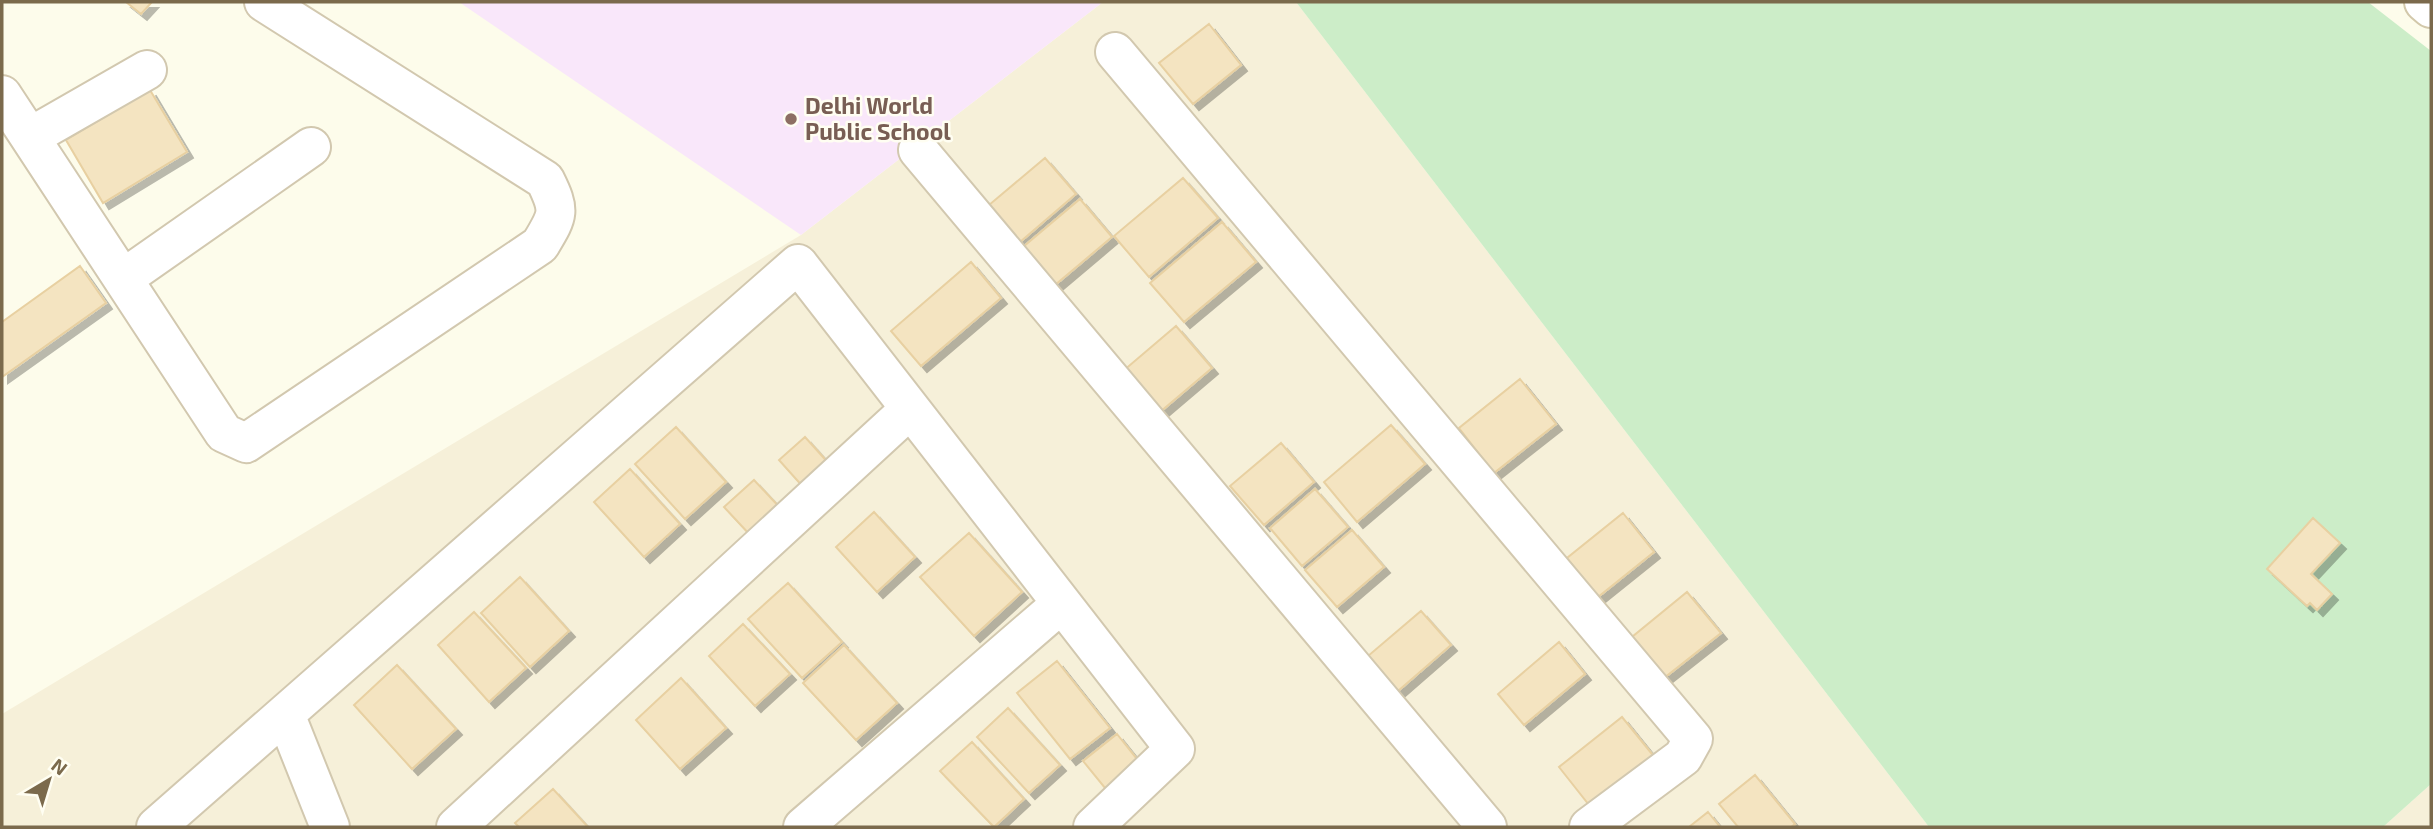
<svg xmlns="http://www.w3.org/2000/svg" width="2433" height="829" viewBox="0 0 2433 829" font-family="'Exo 2',sans-serif">
	<style>
		.residential { fill: #f6f0d9 }
		.education { fill: #f9e7fa }
		.green { fill: #ccedc8 }
		.building { fill: #f4e4c1; stroke: #e8d0a1; stroke-width: 2; filter: url(#shadow) }
		.lines { fill: none; stroke-linecap: round; stroke-linejoin: round }
		.street-casing { stroke: #d2c8af; stroke-width: 42 }
		.secondary-casing { stroke: #d2c8aa; stroke-width: 42 }
		.street { stroke: #fff; stroke-width: 38 }
		.secondary { stroke: #fff; stroke-width: 38 }
		.education-dot { fill: #8d6e63; stroke: #fffef2; stroke-width: 2.5 }
		.labels { text-anchor: middle; stroke-width: 5; stroke-linejoin: round; paint-order: stroke }
		.education-label { font-size: 23px; font-weight: bold; fill: #785e54; stroke: #fffef2; text-anchor: start }
	</style>
	<defs>
		<filter id="shadow"><feDropShadow dx="6" dy="6" stdDeviation="0" flood-color="#0004"/></filter>
	</defs>
	<rect width="100%" height="100%" fill="#fdfceb"/>
	<!-- residential -->
	<path class="residential" d="M 1103,2 L 1296,2 L 1929,827 L 2,827 L 2,714 L 801,235 Z
		M 2431,784 L 2431,827 L 2383,827 Z"/>
	<!-- education -->
	<path class="education" d="M 459,2 L 1103,2 L 801,235 Z"/>
	<!-- green -->
	<path class="green" d="M 1296,2 L 2368,2 L 2431,51 L 2431,784 L 2383,827 L 1929,827 Z"/>
	<!-- building -->
	<path class="building" d="M 126,2 L 152,2 L 141,14 Z
		M 1209,24 L 1241,65 L 1193,104 L 1159,63 Z
		M 150,90 L 187,152 L 103,203 L 66,140 Z
		M 1045,158 L 1076,194 L 1020,242 L 989,205 Z
		M 1183,178 L 1218,218 L 1149,277 L 1114,236 Z
		M 1080,199 L 1112,237 L 1055,285 L 1023,247 Z
		M 1222,222 L 1256,262 L 1184,322 L 1150,283 Z
		M 971,262 L 1001,298 L 921,366 L 891,331 Z
		M 80,266 L 106,303 L 2,377 L 2,322 Z
		M 1176,326 L 1212,368 L 1160,412 L 1123,371 Z
		M 1520,379 L 1556,424 L 1494,473 L 1459,428 Z
		M 1391,425 L 1425,464 L 1357,522 L 1324,482 Z
		M 676,427 L 726,482 L 685,519 L 635,464 Z
		M 805,437 L 831,466 L 805,489 L 779,460 Z
		M 1281,443 L 1314,482 L 1264,525 L 1230,486 Z
		M 630,469 L 680,524 L 644,557 L 594,502 Z
		M 754,480 L 782,510 L 752,537 L 724,507 Z
		M 1315,489 L 1348,527 L 1302,566 L 1270,528 Z
		M 874,512 L 915,557 L 877,592 L 836,547 Z
		M 1623,513 L 1654,552 L 1598,597 L 1567,558 Z
		M 2313,518 L 2340,543 L 2311,574 L 2332,594 L 2317,610 L 2310,603 L 2307,606 L 2267,569 Z
		M 1352,530 L 1384,567 L 1337,607 L 1305,570 Z
		M 969,533 L 1022,592 L 974,636 L 920,577 Z
		M 520,577 L 569,631 L 530,667 L 481,613 Z
		M 788,583 L 842,642 L 802,678 L 748,619 Z
		M 1687,592 L 1721,633 L 1664,678 L 1632,637 Z
		M 1421,611 L 1451,645 L 1398,691 L 1368,656 Z
		M 474,612 L 526,668 L 489,702 L 438,645 Z
		M 743,624 L 790,674 L 755,706 L 709,656 Z
		M 1559,642 L 1585,674 L 1524,725 L 1498,694 Z
		M 844,645 L 897,703 L 856,740 L 803,683 Z
		M 1057,661 L 1110,728 L 1070,759 L 1017,693 Z
		M 397,665 L 456,729 L 412,769 L 354,705 Z
		M 681,678 L 726,728 L 680,769 L 636,720 Z
		M 1008,708 L 1060,765 L 1029,793 L 977,737 Z
		M 1622,717 L 1660,764 L 1597,815 L 1559,767 Z
		M 1117,734 L 1148,773 L 1114,799 L 1083,761 Z
		M 972,742 L 1024,799 L 994,827 L 940,771 Z
		M 1755,775 L 1795,824 L 1791,827 L 1738,827 L 1719,804 Z
		M 553,789 L 588,827 L 519,827 L 515,823 Z
		M 1708,812 L 1720,827 L 1689,827 Z"/>
	<g class="lines">
		<defs>
			<path id="street" d="M 1115,52 L 1693,739 L 1683,757 L 1589,827
				M 2,95 L 224,433 L 246,443 L 540,245 C 558,215 561,212 545,180 L 264,2
				M 30,137 L 147,70
				M 918,150 L 1487,827
				M 124,278 L 311,147
				M 285,714 L 330,827
				M 156,827 L 798,264 L 1175,749 L 1093,827
				M 456,827 L 910,409
				M 803,827 L 1061,604"/>
			<path id="secondary" d="M 2424,2 L 2431,8"/>
		</defs>
		<!-- street casing -->
		<use href="#street" class="street-casing"/>
		<!-- secondary casing -->
		<use href="#secondary" class="secondary-casing"/>
		<!-- street -->
		<use href="#street" class="street"/>
		<!-- secondary -->
		<use href="#secondary" class="secondary"/>
	</g>
	<!-- markers -->
	<circle class="education-dot" cx="791" cy="119" r="7"/>
	<g class="labels">
		<!-- education labels -->
		<g class="education-label">
			<text x="805" y="114">Delhi World<tspan x="805" dy="26">Public School</tspan></text>
		</g>
	</g>
	<!-- border -->
	<rect width="2433" height="829" fill="none" stroke="#7b6a4c" stroke-width="7"/>
	<!-- north arrow -->
	<g transform="translate(49 780) rotate(38)" stroke="#fffef2" stroke-width="5" paint-order="stroke">
	<path d="M0-5L12 26L0 18L-12 26Z" fill="#7b6a4c"/>
	<text y="-10" font-size="19" font-weight="bold" text-anchor="middle" fill="#7b6a4c">N</text>
	</g>
</svg>
